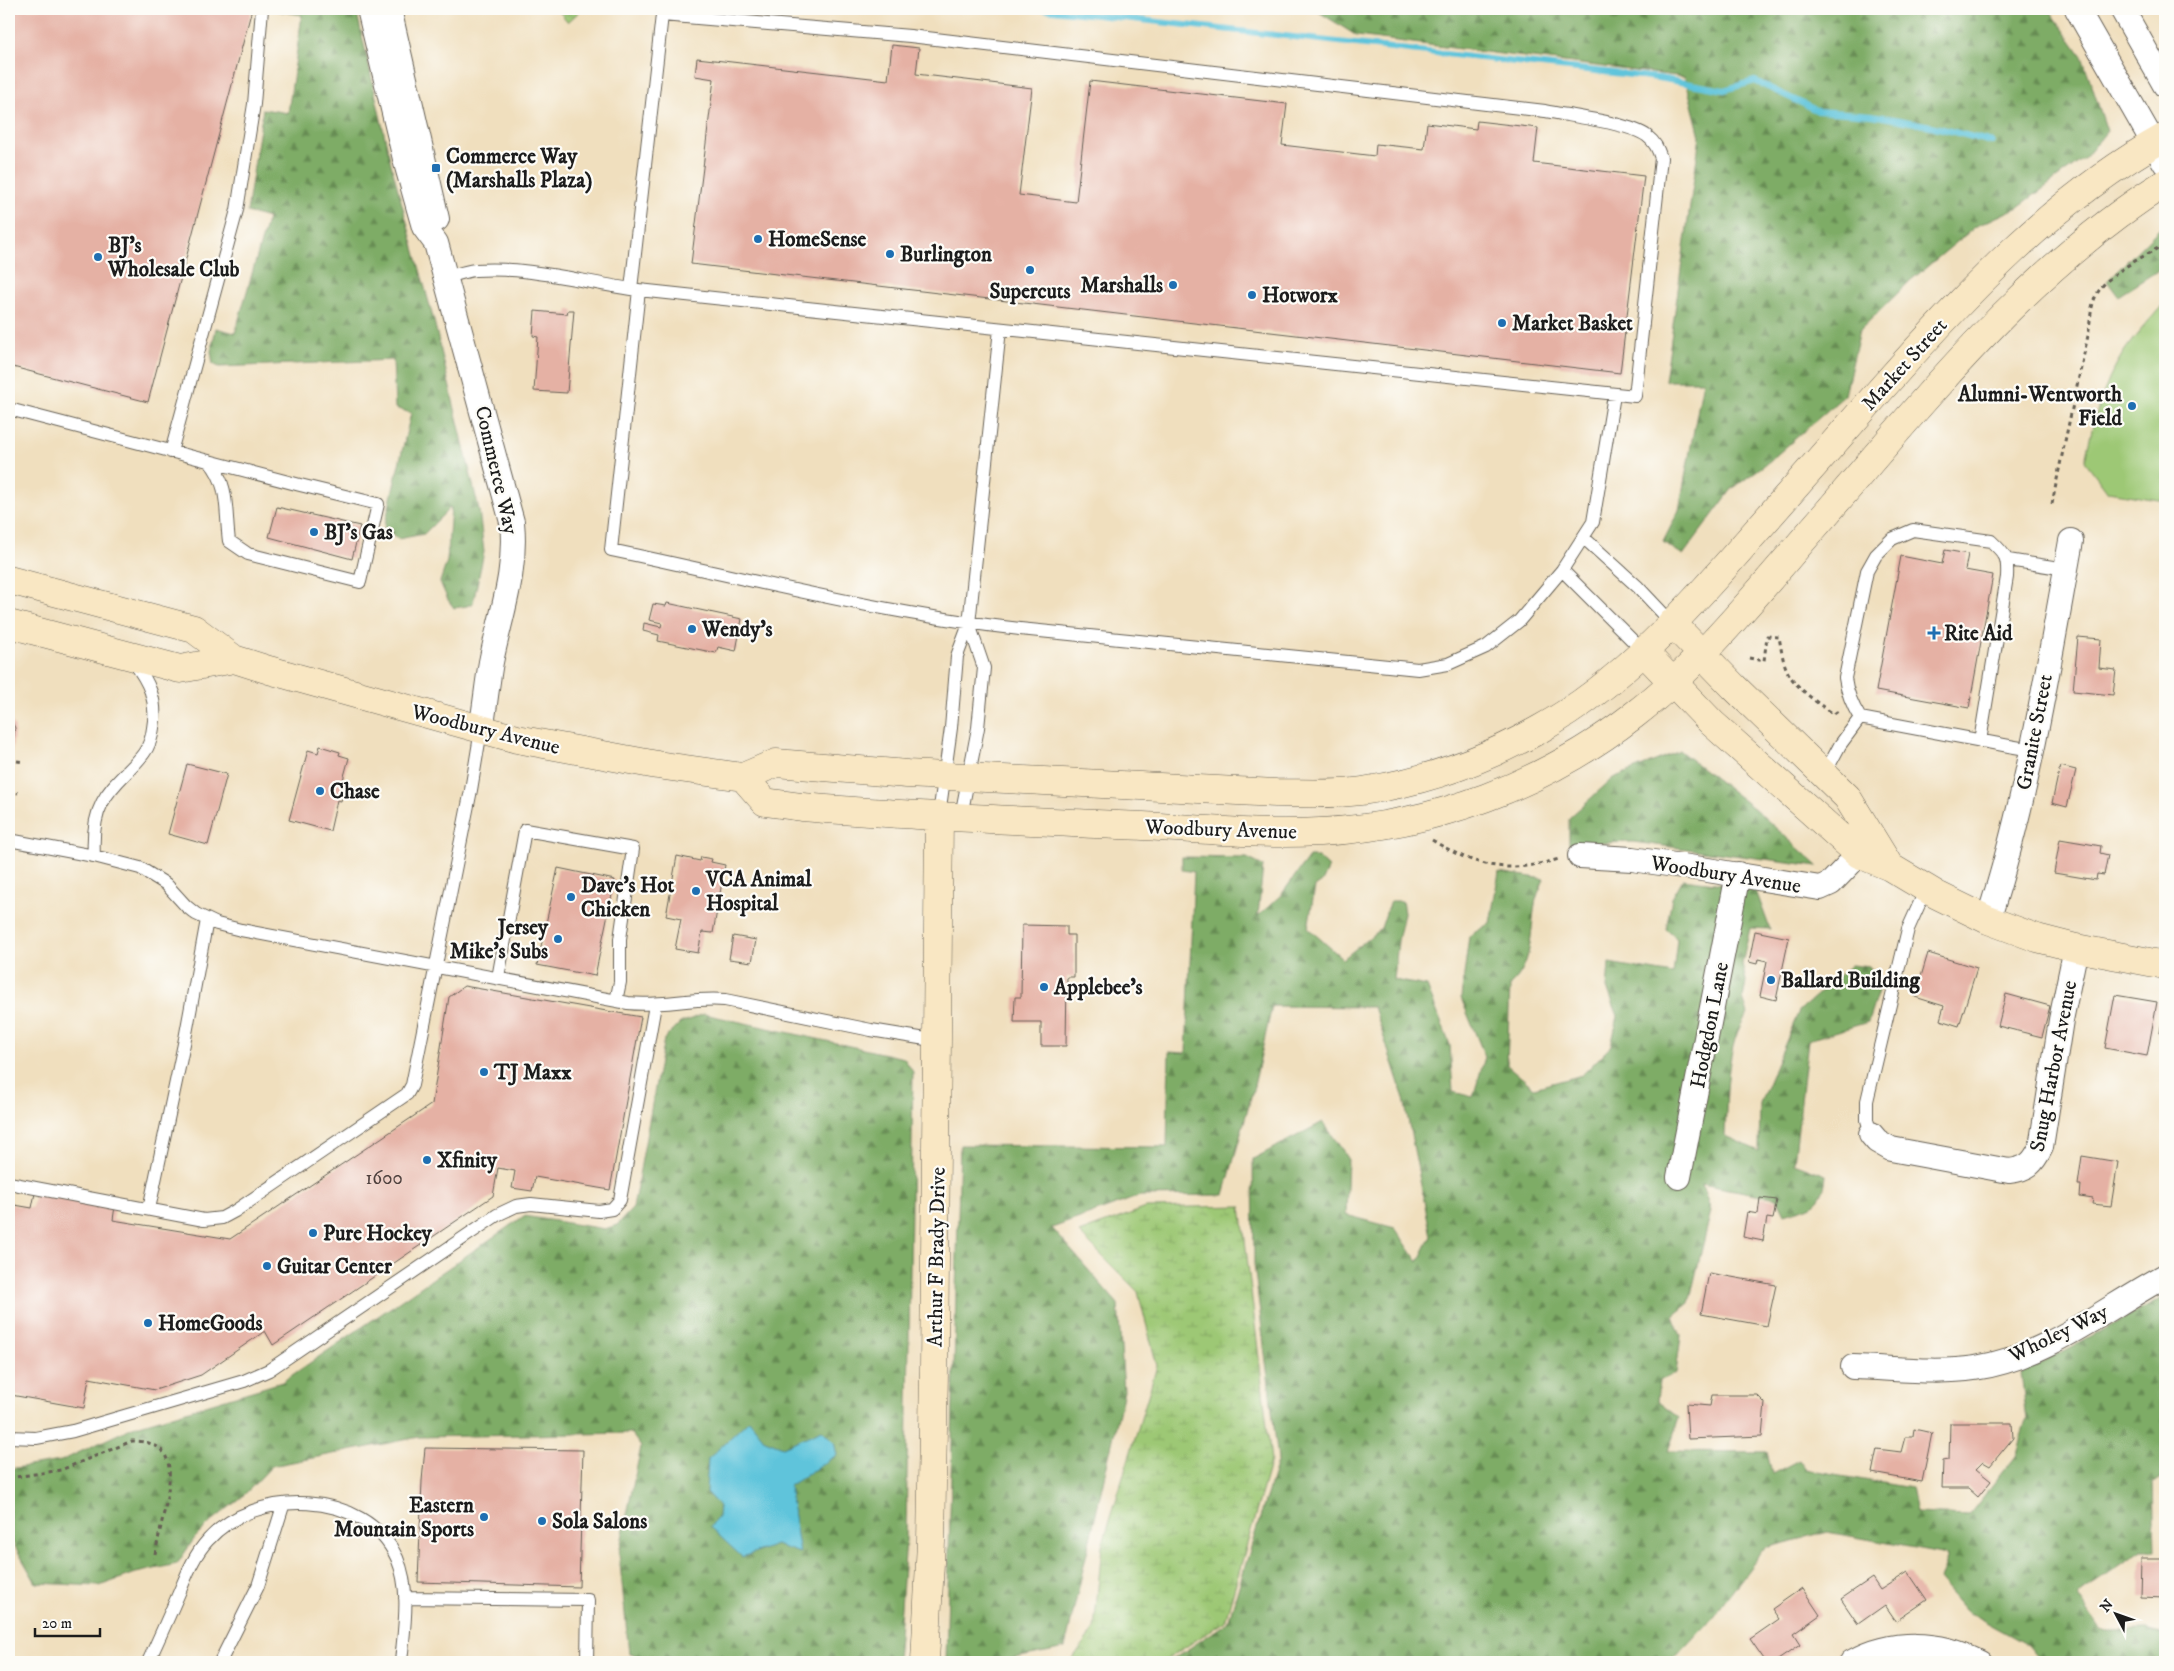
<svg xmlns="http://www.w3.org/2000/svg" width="2174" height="1671" viewBox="0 0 2174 1671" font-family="'IM FELL DW Pica',serif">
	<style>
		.grass { fill: #9dc875; stroke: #5c7248 }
		.forest { fill: url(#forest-firs); stroke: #4d6441 }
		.wetland { fill: url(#wetland-marsh); stroke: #5c7248 }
		.water { fill: #5ec4db; stroke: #3d707c }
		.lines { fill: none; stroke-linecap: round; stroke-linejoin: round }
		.stream { stroke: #5ec4db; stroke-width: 6 }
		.building { fill: #e5b1a4 }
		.lane-casing { stroke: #666055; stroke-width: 14 }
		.street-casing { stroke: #666055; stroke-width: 26 }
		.secondary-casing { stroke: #666055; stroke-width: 29 }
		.path { stroke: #666055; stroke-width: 3; stroke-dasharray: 4 4; stroke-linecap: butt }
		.lane { stroke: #fff; stroke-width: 12 }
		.street { stroke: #fff; stroke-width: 24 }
		.secondary { stroke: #f9e7c3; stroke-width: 28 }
		.poi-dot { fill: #1f6fb2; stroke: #fdfcf7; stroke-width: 2 }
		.labels { text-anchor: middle; stroke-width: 4.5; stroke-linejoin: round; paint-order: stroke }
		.number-label { font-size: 19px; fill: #4e413e }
		.poi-label { font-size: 21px; font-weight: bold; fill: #1c1c1c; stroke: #fdfcf7; text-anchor: start }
		.street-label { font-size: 21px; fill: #1c1c1c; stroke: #fdfcf7 }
	</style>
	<defs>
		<pattern id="forest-firs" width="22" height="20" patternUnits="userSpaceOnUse" patternTransform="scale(1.25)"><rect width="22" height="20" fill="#7eac66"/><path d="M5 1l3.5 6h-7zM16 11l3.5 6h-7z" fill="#668b53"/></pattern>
		<pattern id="wetland-marsh" width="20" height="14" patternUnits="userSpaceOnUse" patternTransform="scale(1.25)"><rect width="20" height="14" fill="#9dc875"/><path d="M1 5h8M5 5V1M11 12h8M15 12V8" fill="none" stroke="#87ab65"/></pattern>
	</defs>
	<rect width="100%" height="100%" fill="#fdfcf7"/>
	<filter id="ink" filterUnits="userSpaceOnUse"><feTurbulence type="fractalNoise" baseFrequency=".02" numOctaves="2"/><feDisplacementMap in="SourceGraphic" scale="10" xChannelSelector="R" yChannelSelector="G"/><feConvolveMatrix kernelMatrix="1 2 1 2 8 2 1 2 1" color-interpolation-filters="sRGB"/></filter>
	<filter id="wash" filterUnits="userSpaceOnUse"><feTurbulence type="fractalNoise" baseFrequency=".0096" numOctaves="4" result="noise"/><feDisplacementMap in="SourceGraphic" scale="20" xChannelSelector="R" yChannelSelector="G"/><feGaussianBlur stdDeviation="1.12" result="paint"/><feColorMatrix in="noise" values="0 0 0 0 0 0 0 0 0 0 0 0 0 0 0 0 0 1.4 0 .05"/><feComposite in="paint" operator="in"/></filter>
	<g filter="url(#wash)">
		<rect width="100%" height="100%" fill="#f0dfbe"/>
		<!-- grass -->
		<path class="grass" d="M 2165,302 L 2165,501 L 2108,492 L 2085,461 C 2092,424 2103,385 2123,353 C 2135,335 2151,319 2165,302 Z"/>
		<!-- forest -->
		<path class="forest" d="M 278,9 L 356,9 L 391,164 L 434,321 L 479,510 L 484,552 L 473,603 L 467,606 L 454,608 L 448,600 L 440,582 L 447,561 L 451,507 L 424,534 L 398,539 L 384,528 L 411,413 L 395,408 L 393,360 L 219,367 L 213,364 L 211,351 L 216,328 L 235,333 L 268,218 L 247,212 L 263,109 L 288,113 L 302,15 L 278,11 Z
			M 1314,9 L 2049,9 L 2082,56 L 2107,131 L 2085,158 L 2018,207 L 1975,227 L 1911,280 L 1860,330 L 1845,395 L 1771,460 L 1732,489 L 1683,555 L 1663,542 L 1679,510 L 1703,381 L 1665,381 L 1700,136 L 1685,77 L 1357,36 Z
			M 2165,223 L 2165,266 L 2118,296 L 2107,281 Z
			M 1680,751 L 1756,810 L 1818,866 L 1633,842 L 1569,844 L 1569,818 L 1613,778 Z
			M 1182,857 L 1247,858 L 1263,866 L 1258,916 L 1281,895 L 1309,857 L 1318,857 L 1329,867 L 1322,882 L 1315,887 L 1308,928 L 1343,959 L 1381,928 L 1390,901 L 1402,901 L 1404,913 L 1398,941 L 1394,980 L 1427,986 L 1450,1045 L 1453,1092 L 1473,1097 L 1485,1057 L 1461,998 L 1469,936 L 1490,923 L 1499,872 L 1544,879 C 1541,887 1536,896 1535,905 C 1530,933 1533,966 1510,985 L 1507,1065 L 1534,1088 L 1582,1075 L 1611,1046 L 1618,1016 L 1607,988 L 1609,963 L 1673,974 L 1677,939 L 1666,929 L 1672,898 L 1683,879 L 1755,888 L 1770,929 L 1750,928 L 1742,964 L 1746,981 L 1743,999 L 1748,1014 C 1725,1041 1727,1101 1725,1136 L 1759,1151 L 1760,1103 L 1799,1011 L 1851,965 L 1869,967 L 1881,982 L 1868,1022 L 1808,1040 L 1794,1163 L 1826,1175 C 1823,1207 1812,1205 1785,1214 L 1777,1198 L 1702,1184 L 1711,1211 L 1689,1303 L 1673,1316 L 1681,1336 L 1676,1373 L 1659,1381 L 1657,1401 L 1679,1418 L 1668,1451 L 1767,1452 L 1772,1474 L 1799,1460 L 1806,1470 L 1911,1488 L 1916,1513 L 1969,1515 L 2015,1456 L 2027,1419 L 2021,1374 L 2165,1297 L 2165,1476 L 2153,1484 L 2155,1550 L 2142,1550 L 2077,1595 L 2100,1629 L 2108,1631 L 2147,1630 L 2165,1635 L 2165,1662 L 2042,1662 L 2028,1645 L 1966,1611 L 1939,1580 L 1948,1554 L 1828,1532 L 1765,1548 L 1712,1618 L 1671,1662 L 1169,1662 L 1228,1622 L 1278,1459 L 1254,1264 L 1253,1159 L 1323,1122 L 1348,1158 L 1346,1215 L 1395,1228 L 1418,1262 L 1431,1236 L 1404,1099 L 1374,1007 L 1272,1006 L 1254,1086 L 1224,1195 L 1140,1196 L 1052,1228 L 1118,1304 L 1124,1391 L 1065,1648 L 996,1662 L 946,1662 L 960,1145 L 1167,1147 L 1169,1052 L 1186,1053 L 1194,872 L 1182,870 Z
			M 704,1014 L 904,1058 L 913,1072 L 906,1540 L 897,1662 L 669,1662 L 629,1654 L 619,1553 L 641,1447 L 631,1433 L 419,1437 L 272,1466 L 243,1496 L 212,1521 L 194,1539 L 177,1564 L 136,1573 L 99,1586 L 36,1583 L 9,1536 L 9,1469 L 61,1461 L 133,1427 L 282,1382 L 524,1216 L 605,1229 L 617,1225 L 633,1208 L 664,1039 L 680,1023 Z"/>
		<!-- wetland -->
		<path class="wetland" d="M 557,9 L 582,9 L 568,22 Z
			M 1241,1206 L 1271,1460 L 1225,1621 L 1163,1662 L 1071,1662 L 1094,1629 L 1102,1546 L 1157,1366 L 1138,1292 L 1079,1233 L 1146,1208 Z"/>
		<!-- water -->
		<path class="water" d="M 749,1420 L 765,1440 L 783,1447 L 822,1430 L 834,1442 L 837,1455 L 789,1486 L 800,1553 L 776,1545 L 742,1557 L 710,1527 L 718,1517 L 719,1506 L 706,1492 L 708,1459 Z"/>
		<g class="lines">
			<!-- stream -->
			<path class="stream" d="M 1044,9 L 1658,78 L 1724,90 L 1755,81 L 1818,111 L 1872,115 L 1931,126 L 1992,142"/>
		</g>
		<g id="blocks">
			<!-- building -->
			<path class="building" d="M 9,9 L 252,9 L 148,402 L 9,366 Z
				M 892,45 L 919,48 L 916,74 L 1032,88 L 1019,195 L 1076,202 L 1090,81 L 1287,104 L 1282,145 L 1375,156 L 1376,144 L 1424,149 L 1427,123 L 1476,129 L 1477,121 L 1538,128 L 1534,163 L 1644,176 L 1620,373 L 691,264 L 714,79 L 695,76 L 697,58 L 888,80 Z
				M 568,310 L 574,310 L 567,393 L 534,391 L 538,337 L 533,336 L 535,311 L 567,314 Z
				M 277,507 L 360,526 L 352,559 L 269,537 Z
				M 1945,550 L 1968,554 L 1965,570 L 1993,575 L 1969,708 L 1876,691 L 1901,556 L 1942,564 Z
				M 667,603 L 742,619 L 736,651 L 718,647 L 716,653 L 658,641 L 659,635 L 643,631 L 644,623 L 661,627 L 662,623 L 649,620 L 653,604 L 666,606 Z
				M 2078,637 L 2101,639 L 2099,668 L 2116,670 L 2113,695 L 2073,691 Z
				M 9,716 L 15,728 L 11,756 L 9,756 Z
				M 320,746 L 340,752 L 339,755 L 349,758 L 343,780 L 346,781 L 341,801 L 337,800 L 330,831 L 289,820 L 308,750 L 318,753 Z
				M 187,764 L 227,774 L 208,845 L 168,834 Z
				M 2060,766 L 2076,770 L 2067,807 L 2052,803 Z
				M 2060,839 L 2101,846 L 2100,853 L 2108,855 L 2104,875 L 2097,874 L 2096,880 L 2054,873 Z
				M 677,856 L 700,861 L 701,857 L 712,859 L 711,862 L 725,865 L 713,933 L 702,932 L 698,953 L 675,949 L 681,919 L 666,916 Z
				M 558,868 L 615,880 L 595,976 L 537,965 Z
				M 1022,925 L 1067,926 L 1067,935 L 1074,935 L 1074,977 L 1067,977 L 1066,1046 L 1041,1046 L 1041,1022 L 1014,1022 L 1015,997 L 1021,997 Z
				M 1755,931 L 1789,938 L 1776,1000 L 1760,996 L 1767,961 L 1758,959 L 1757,964 L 1749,962 Z
				M 733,936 L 756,940 L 752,962 L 729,959 Z
				M 1928,953 L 1977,968 L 1959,1026 L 1940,1020 L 1944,1006 L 1915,997 Z
				M 464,986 L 641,1017 L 610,1190 L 535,1177 L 532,1191 L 512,1188 L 515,1171 L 498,1168 L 493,1196 L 273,1345 L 265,1331 L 201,1375 L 155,1390 L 89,1378 L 84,1408 L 11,1395 L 9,1401 L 9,1204 L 32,1208 L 35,1193 L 115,1206 L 113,1220 L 230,1239 L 432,1104 L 449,997 Z
				M 2006,994 L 2050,1006 L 2042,1037 L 1998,1026 Z
				M 2115,995 L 2157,1002 L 2147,1056 L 2105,1048 Z
				M 2164,1010 L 2165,1010 L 2165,1034 L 2160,1033 Z
				M 2082,1156 L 2118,1162 L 2111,1206 L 2092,1204 L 2093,1199 L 2080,1197 L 2081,1185 L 2078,1185 Z
				M 1760,1198 L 1777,1200 L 1773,1219 L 1767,1218 L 1763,1241 L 1743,1237 L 1747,1212 L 1758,1214 Z
				M 1709,1273 L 1776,1285 L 1767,1326 L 1701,1314 Z
				M 1712,1395 L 1757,1395 L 1765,1403 L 1762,1436 L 1688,1439 L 1686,1404 L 1710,1406 Z
				M 1950,1423 L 2012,1423 L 2013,1438 L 1990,1466 L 1983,1462 L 1976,1469 L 1991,1481 L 1978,1497 L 1968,1488 L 1942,1488 L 1943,1461 L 1949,1460 Z
				M 1914,1429 L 1932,1433 L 1922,1482 L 1872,1473 L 1877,1449 L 1901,1452 L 1905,1437 L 1913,1437 Z
				M 425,1448 L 583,1450 L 579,1587 L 418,1582 L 422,1481 Z
				M 2141,1559 L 2165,1559 L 2165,1598 L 2140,1597 Z
				M 1908,1572 L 1927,1600 L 1896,1621 L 1885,1605 L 1858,1624 L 1841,1599 L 1872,1578 L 1880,1590 Z
				M 1802,1588 L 1820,1615 L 1793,1634 L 1800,1645 L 1775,1662 L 1766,1662 L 1750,1639 L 1779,1619 L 1772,1609 Z"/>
		</g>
	</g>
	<g filter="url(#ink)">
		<use href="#blocks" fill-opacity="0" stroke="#666055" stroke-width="1"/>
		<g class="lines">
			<defs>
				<path id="lane" d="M 445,278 C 455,275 465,271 475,270 C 530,266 585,283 639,290 L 1635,396 L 1661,158 C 1658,149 1655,142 1647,136 C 1630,123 1569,116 1545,111 L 910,36 L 662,15 L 631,289
					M 639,290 L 611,550 C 746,578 882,614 1020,629 L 1418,669 L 1448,664 L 1486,647 L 1519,621 L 1562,570 L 1593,522 L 1614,395
					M 9,409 L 300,485 L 378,504 L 360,582 L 248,554 L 229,541 C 225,512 230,485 209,461
					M 171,452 L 237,210 L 254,104 L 262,9
					M 1584,538 L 1638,587 L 1672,623
					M 2008,560 L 2066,569
					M 1562,570 L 1643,651
					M 1980,741 L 2007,577 C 2008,557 2006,555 1991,541 L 1913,530 L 1892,539 L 1876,555 L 1867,571 L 1845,678 C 1847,693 1852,705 1860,718 L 2009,746 L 2032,750
					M 1824,775 L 1840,745 L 1860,718
					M 939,815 L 951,728 L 957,656 L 969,624 L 1000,329
					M 961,816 L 978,728 L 984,668 L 969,624
					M 9,840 L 94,856 L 140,868 L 166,884 L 186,906 L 196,914 L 217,924 L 241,930 L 628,1003 C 661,1007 692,997 725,1000 L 871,1030 L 938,1041
					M 94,856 C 93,839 94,818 102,803 C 112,783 131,771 144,753 C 149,746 152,737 153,728 C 158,700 149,682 133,661
					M 498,978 L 525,830 L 633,849 L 620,939 L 620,982 L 616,1001
					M 1871,1134 L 1867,1120 L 1867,1101 L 1908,929 L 1926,889
					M 9,1183 L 204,1220 L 222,1218 L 235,1211 L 407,1094 L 412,1085 L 471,790 L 481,730
					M 149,1209 L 185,1039 L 207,920
					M 9,1437 L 36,1438 L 73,1431 L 244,1381 L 269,1370 L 497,1215 L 516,1206 L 531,1204 L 599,1211 L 612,1209 L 620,1200 L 655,1005
					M 405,1598 L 588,1600 L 587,1662
					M 148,1662 C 159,1639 169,1616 179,1593 C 187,1574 194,1555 208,1540 C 254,1488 365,1488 397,1558 C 411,1590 404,1628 401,1662
					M 220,1662 L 258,1586 L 283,1506"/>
				<path id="street" d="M 369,9 L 406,163 L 424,227 L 436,243 L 512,522 C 517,572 501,613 491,662 C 487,684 485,708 481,730
					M 389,9 L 437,219
					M 2077,9 L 2165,163
					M 2122,9 L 2165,85
					M 1580,856 L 1632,859 L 1689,867 L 1820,888 L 1831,883 L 1859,854
					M 1988,920 C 2028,797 2048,668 2071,541
					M 1871,1134 L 1877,1141 L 1891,1149 L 2009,1171 C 2027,1169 2033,1164 2041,1147 L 2061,1020 L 2076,948
					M 1679,1177 L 1738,874
					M 1853,1367 C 1893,1368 1935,1374 1975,1368 C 2045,1358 2104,1309 2165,1276
					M 1852,1662 C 1891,1640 1940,1641 1979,1662"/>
				<path id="secondary" d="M 9,580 L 194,629 L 234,659 L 269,670 L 517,739 L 657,765 L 743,777 L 776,763 L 907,774 L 1276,793 C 1304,793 1333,795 1362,791 C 1423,782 1485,760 1540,729 C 1623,683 1689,608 1751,537 C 1795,487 1839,437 1883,387 C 1967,292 2054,199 2165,137
					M 1672,623 L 1734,687 L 1847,797 L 1890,867
					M 9,624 L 180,669 L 234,659
					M 1643,651 L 1712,723 L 1859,854 L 1890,867 L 1937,895 L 1988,920 L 2037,938 L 2076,948 L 2165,965
					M 743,777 L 765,802 L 802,807 C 907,816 1013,820 1118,825 C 1185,827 1253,836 1320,832 C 1434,826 1544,785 1634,715 C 1707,659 1764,584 1824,516 C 1928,396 2029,268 2165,183
					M 925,1662 L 931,1542 L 934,1370 L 939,815"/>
			</defs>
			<!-- lane casing -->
			<use href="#lane" class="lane-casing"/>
			<!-- street casing -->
			<use href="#street" class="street-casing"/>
			<!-- secondary casing -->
			<use href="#secondary" class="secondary-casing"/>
			<!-- path -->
			<path class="path" d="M 2160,9 L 2161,20
				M 2052,504 C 2063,449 2075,395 2087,340 C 2091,325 2089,306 2098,292 C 2110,272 2145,256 2165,244
				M 1749,658 L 1764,661 L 1767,636 L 1779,637 C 1781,647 1782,658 1786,668 C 1791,684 1819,705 1834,714 L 1838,711
				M 9,760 L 24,762
				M 9,791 L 18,793
				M 1432,840 C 1478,868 1507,874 1559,859
				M 9,1478 L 61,1470 L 132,1441 C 178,1441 171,1476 165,1508 C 161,1525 158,1541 154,1558"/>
			<!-- lane -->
			<use href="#lane" class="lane"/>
			<!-- street -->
			<use href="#street" class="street"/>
			<!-- secondary -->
			<use href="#secondary" class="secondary"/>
		</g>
	</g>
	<!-- markers -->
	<g class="poi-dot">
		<rect x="431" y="163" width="10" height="10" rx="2.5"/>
		<circle cx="758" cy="239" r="5"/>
		<circle cx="890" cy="254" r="5"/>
		<circle cx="98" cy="257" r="5"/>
		<circle cx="1030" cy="270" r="5"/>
		<circle cx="1173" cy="285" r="5"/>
		<circle cx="1252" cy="295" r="5"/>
		<circle cx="1502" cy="323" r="5"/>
		<circle cx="2132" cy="406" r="5"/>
		<circle cx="314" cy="532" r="5"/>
		<circle cx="692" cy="629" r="5"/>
		<path d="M1931.5 625.5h5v5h5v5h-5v5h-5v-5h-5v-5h5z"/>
		<circle cx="320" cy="791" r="5"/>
		<circle cx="696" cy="891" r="5"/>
		<circle cx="571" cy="897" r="5"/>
		<circle cx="558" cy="939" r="5"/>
		<circle cx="1771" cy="980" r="5"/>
		<circle cx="1044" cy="987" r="5"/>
		<circle cx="484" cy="1072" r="5"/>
		<circle cx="427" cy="1160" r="5"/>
		<circle cx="313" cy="1233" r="5"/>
		<circle cx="267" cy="1266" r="5"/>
		<circle cx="148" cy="1323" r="5"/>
		<circle cx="484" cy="1517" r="5"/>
		<circle cx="542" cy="1521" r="5"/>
	</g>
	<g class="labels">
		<!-- number labels -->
		<g class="number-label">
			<text x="384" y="1184">1600</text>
		</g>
		<!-- poi labels -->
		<g class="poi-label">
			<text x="446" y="163">Commerce Way<tspan x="446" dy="24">(Marshalls Plaza)</tspan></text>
			<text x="768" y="246">HomeSense</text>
			<text x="108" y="252">BJ's<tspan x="108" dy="24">Wholesale Club</tspan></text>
			<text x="900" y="261">Burlington</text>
			<text x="1163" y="292" text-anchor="end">Marshalls</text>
			<text x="1030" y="298" text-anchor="middle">Supercuts</text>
			<text x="1262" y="302">Hotworx</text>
			<text x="1512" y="330">Market Basket</text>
			<text x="2122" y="401" text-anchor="end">Alumni-Wentworth<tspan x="2122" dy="24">Field</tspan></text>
			<text x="324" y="539">BJ’s Gas</text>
			<text x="702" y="636">Wendy's</text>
			<text x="1944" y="640">Rite Aid</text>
			<text x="330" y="798">Chase</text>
			<text x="706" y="886">VCA Animal<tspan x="706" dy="24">Hospital</tspan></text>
			<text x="581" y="892">Dave's Hot<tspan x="581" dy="24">Chicken</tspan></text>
			<text x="548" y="934" text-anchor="end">Jersey<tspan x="548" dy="24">Mike's Subs</tspan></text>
			<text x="1781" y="987">Ballard Building</text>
			<text x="1054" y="994">Applebee's</text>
			<text x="494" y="1079">TJ Maxx</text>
			<text x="437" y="1167">Xfinity</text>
			<text x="323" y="1240">Pure Hockey</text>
			<text x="277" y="1273">Guitar Center</text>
			<text x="158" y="1330">HomeGoods</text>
			<text x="474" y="1512" text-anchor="end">Eastern<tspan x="474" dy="24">Mountain Sports</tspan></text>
			<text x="552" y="1528">Sola Salons</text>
		</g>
		<!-- street labels -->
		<g class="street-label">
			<text transform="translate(1904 364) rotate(-48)" y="7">Market Street</text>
			<text transform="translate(497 470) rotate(77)" y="7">Commerce Way</text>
			<text transform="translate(486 729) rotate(14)" y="7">Woodbury Avenue</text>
			<text transform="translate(2034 732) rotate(-79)" y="7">Granite Street</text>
			<text transform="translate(1221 829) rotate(2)" y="7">Woodbury Avenue</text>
			<text transform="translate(1726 874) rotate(9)" y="7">Woodbury Avenue</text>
			<text transform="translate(1709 1025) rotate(-79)" y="7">Hodgdon Lane</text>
			<text transform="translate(2053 1066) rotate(-79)" y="7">Snug Harbor Avenue</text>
			<text transform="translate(936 1257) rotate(-89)" y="7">Arthur F Brady Drive</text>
			<text transform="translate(2058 1333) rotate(-26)" y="7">Wholey Way</text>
		</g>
	</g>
	<!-- margin -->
	<rect width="2174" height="1671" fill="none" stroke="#fdfcf7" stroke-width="30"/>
	<!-- north arrow -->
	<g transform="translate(2116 1614) rotate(311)" stroke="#fdfcf7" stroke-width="4" paint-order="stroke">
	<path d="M0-4L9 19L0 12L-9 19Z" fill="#1c1c1c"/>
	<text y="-8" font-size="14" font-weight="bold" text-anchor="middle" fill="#1c1c1c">N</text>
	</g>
	<!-- scale -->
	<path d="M35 1628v8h65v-8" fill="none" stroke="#1c1c1c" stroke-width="2.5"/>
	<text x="42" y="1628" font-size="15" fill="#1c1c1c" stroke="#fdfcf7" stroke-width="4" paint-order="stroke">20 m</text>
</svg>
